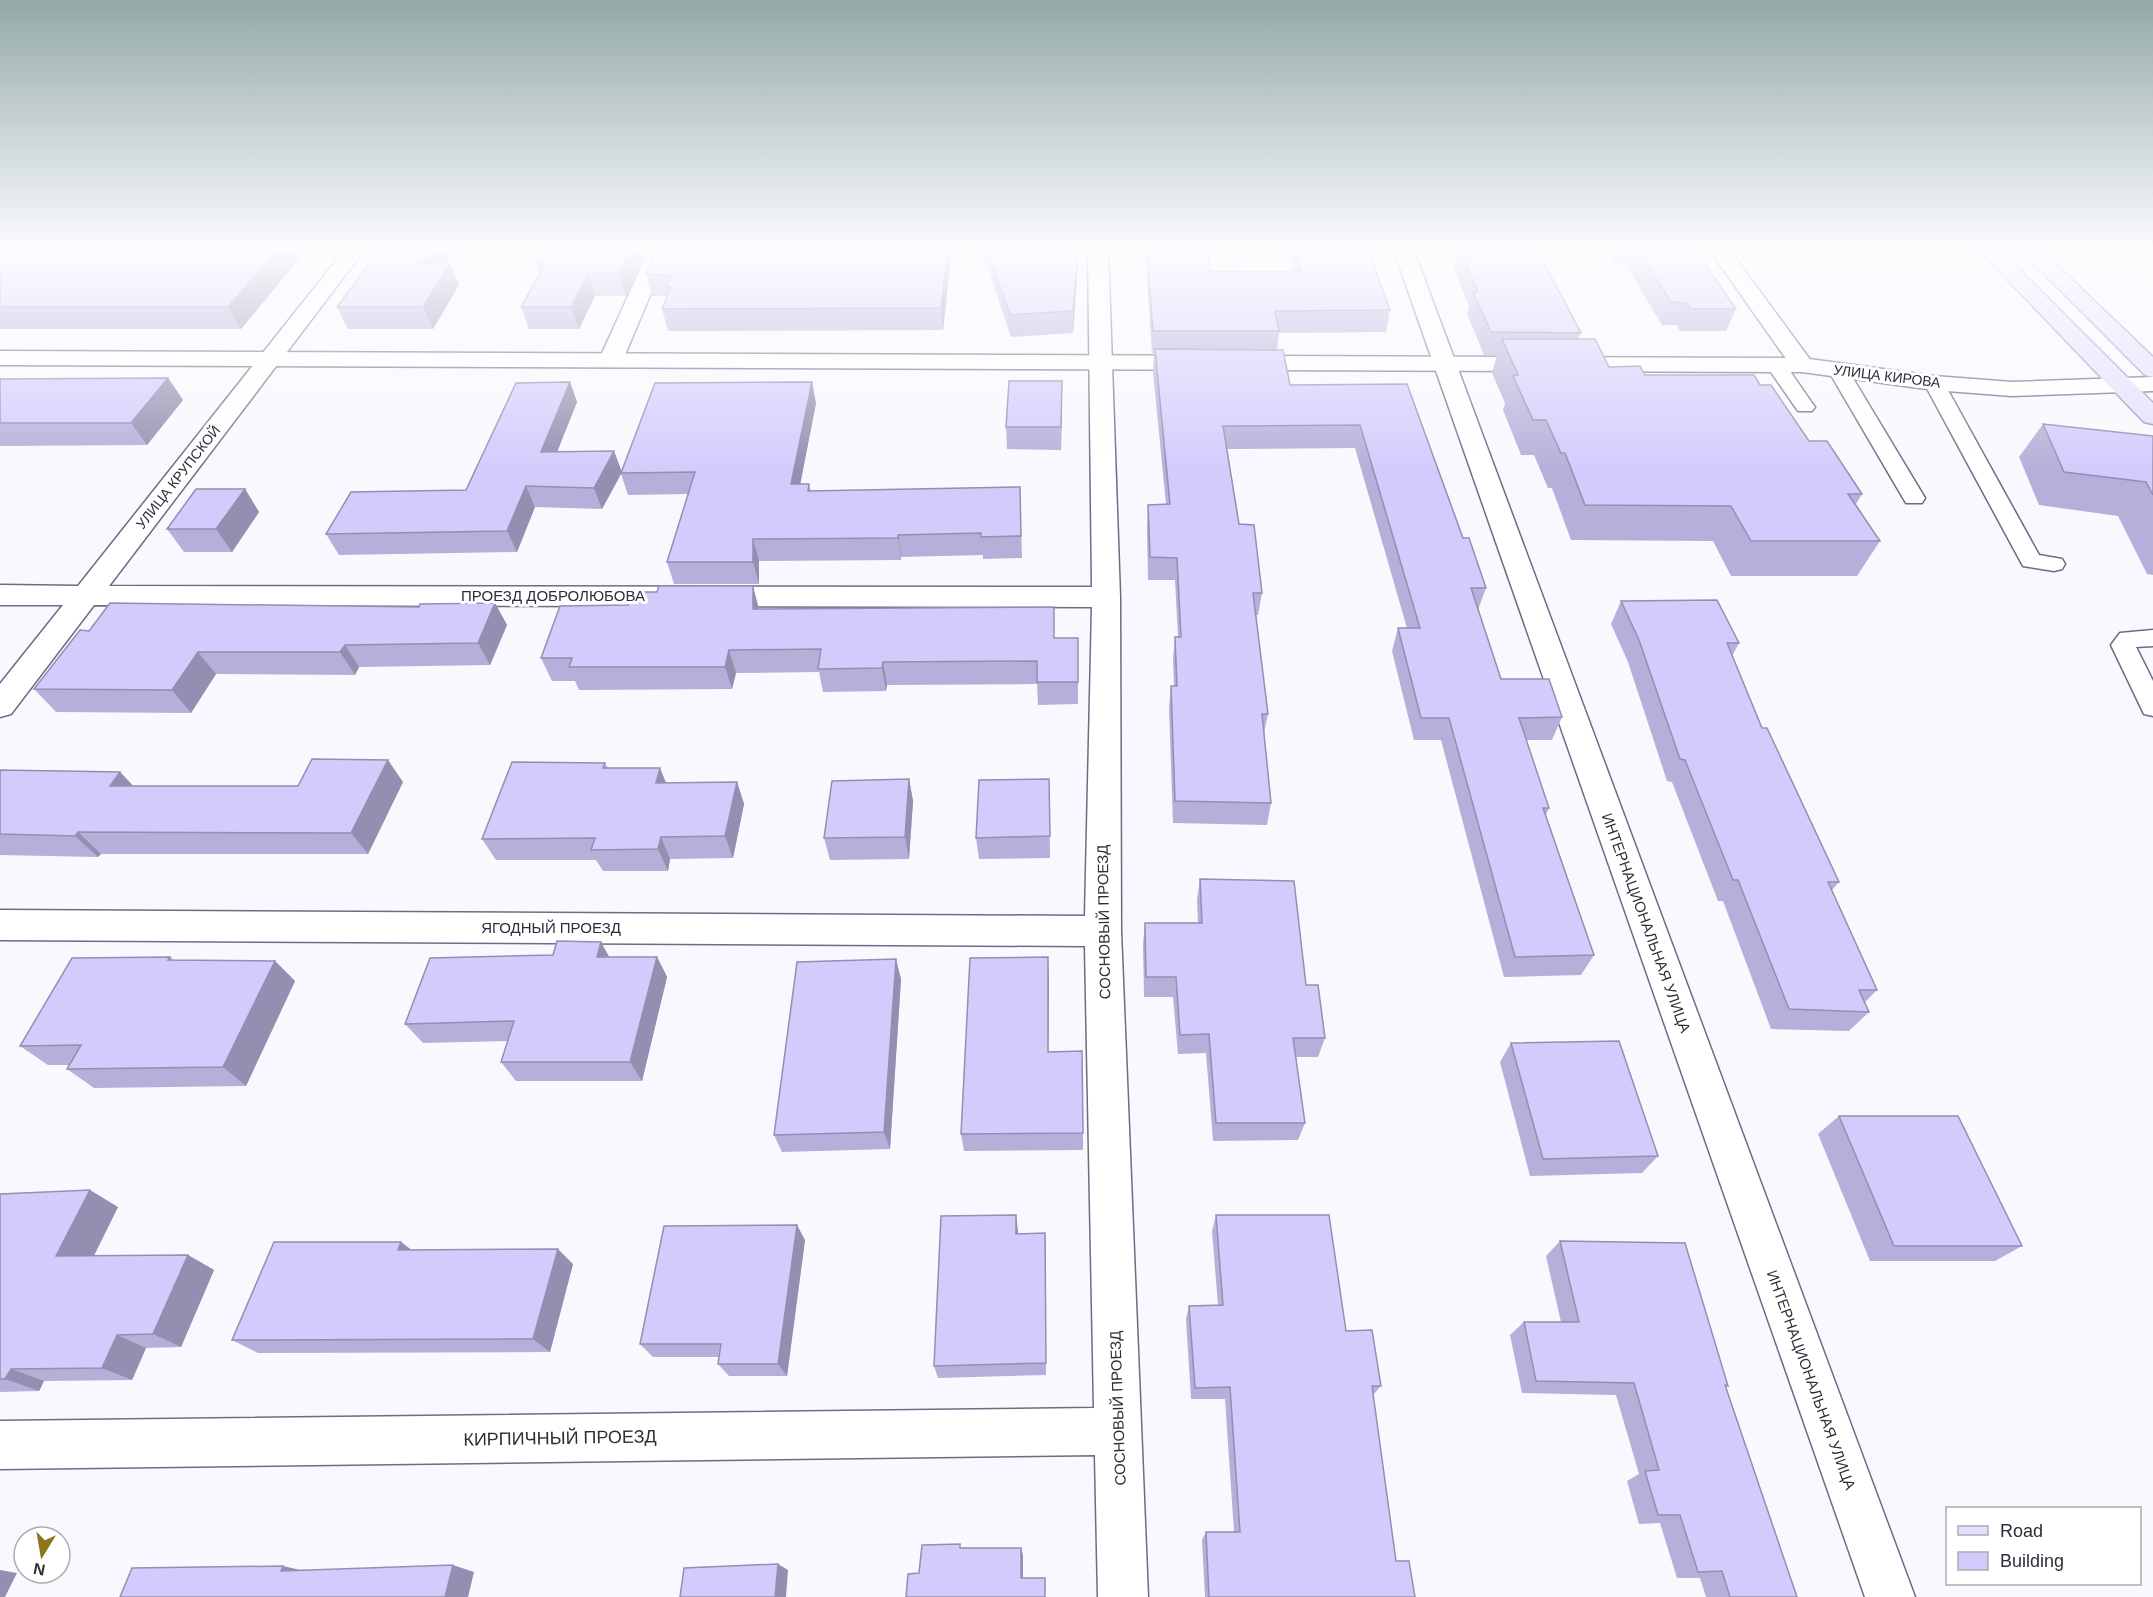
<svg xmlns="http://www.w3.org/2000/svg" width="2153" height="1597" viewBox="0 0 2153 1597" font-family="Arial,sans-serif">
	<style>
		.lines { fill: none; stroke-linecap: round; stroke-linejoin: round }
		.service-casing { stroke: #6f6b85; stroke-width: 3 }
		.minor-casing { stroke: #6f6b85; stroke-width: 3 }
		.tertiary-casing { stroke: #6f6b85; stroke-width: 3 }
		.primary-casing { stroke: #9992b7; stroke-width: 3 }
		.service { fill: #fff; fill-rule: evenodd }
		.minor { fill: #fff; fill-rule: evenodd }
		.tertiary { fill: #fff; fill-rule: evenodd }
		.primary { fill: #e4dffd; fill-rule: evenodd }
		.wall { fill: #b6afd9 }
		.shaded-wall { fill: #948eb0 }
		.building { fill: #d4cbfc; stroke: #948eb0; stroke-width: 1.5 }
		.labels { text-anchor: middle; stroke-width: 6; stroke-linejoin: round; paint-order: stroke }
		.far-street-label { font-size: 14px; fill: #2f2d38; stroke: #fff }
		.street-label { font-size: 15px; fill: #2f2d38; stroke: #fff }
		.near-street-label { font-size: 18px; fill: #2f2d38; stroke: #fff }
	</style>
	<rect width="100%" height="100%" fill="#f9f8fe"/>
	<g class="lines">
		<defs>
			<path id="service" d="M 1776,359 L 1783,361 L 1812,403 L 1815,407 L 1812,411 L 1798,411 L 1766,365 Z
				M 1838,364 L 1848,370 L 1925,498 L 1922,503 L 1906,503 L 1903,498 L 1828,370 Z
				M 1934,377 L 1944,383 L 2039,555 L 2062,559 L 2065,564 L 2062,569 L 2054,571 L 2023,566 L 1924,383 Z
				M 2153,630 L 2153,646 L 2136,647 L 2153,681 L 2153,716 L 2144,714 L 2111,645 L 2120,633 Z"/>
			<path id="minor" d="M 346,248 L 366,248 L 109,586 L 1092,587 L 1088,248 L 1108,248 L 1120,597 L 1121,931 L 1148,1597 L 1098,1597 L 1095,1455 L 0,1469 L 0,1421 L 1094,1408 L 1085,946 L 0,940 L 0,910 L 1085,916 L 1092,607 L 94,605 L 11,714 L 0,717 L 0,684 L 63,605 L 0,605 L 0,585 L 78,586 Z
				M 650,248 L 670,248 L 622,362 L 618,367 L 602,367 L 598,362 Z
				M 1393,248 L 1413,248 L 1915,1597 L 1865,1597 Z
				M 1708,248 L 1728,248 L 1814,365 L 1810,370 L 1794,370 Z"/>
			<path id="tertiary" d="M 0,351 L 1802,358 L 1934,376 L 2012,382 L 2153,377 L 2153,391 L 2012,396 L 1934,390 L 1802,372 L 0,365 Z"/>
			<path id="primary" d="M 1977,248 L 1998,248 L 2153,403 L 2153,424 L 2144,422 Z
				M 2018,248 L 2039,248 L 2153,357 L 2153,377 L 2145,375 Z"/>
		</defs>
		<!-- service casing -->
		<use href="#service" class="service-casing"/>
		<!-- minor casing -->
		<use href="#minor" class="minor-casing"/>
		<!-- tertiary casing -->
		<use href="#tertiary" class="tertiary-casing"/>
		<!-- primary casing -->
		<use href="#primary" class="primary-casing"/>
		<!-- service -->
		<use href="#service" class="service"/>
		<!-- minor -->
		<use href="#minor" class="minor"/>
		<!-- tertiary -->
		<use href="#tertiary" class="tertiary"/>
		<!-- primary -->
		<use href="#primary" class="primary"/>
	</g>
	<!-- wall -->
	<path class="wall" d="M 0,248 L 308,248 L 241,329 L 0,329 Z
		M 381,248 L 455,248 L 445,263 L 459,285 L 433,329 L 348,329 L 337,307 Z
		M 649,248 L 626,296 L 595,296 L 579,329 L 529,329 L 521,307 L 539,273 L 536,264 Z
		M 657,248 L 952,248 L 943,330 L 668,331 L 662,309 L 667,296 L 652,296 L 646,274 Z
		M 981,248 L 1078,248 L 1078,264 L 1073,333 L 1011,337 Z
		M 1145,248 L 1207,248 L 1210,271 L 1293,272 L 1287,248 L 1374,248 L 1375,252 L 1373,263 L 1390,310 L 1386,332 L 1279,333 L 1277,350 L 1290,385 L 1407,384 L 1463,538 L 1486,588 L 1478,610 L 1501,679 L 1562,717 L 1552,740 L 1526,740 L 1549,808 L 1546,815 L 1594,955 L 1581,975 L 1504,977 L 1441,740 L 1414,740 L 1392,651 L 1398,628 L 1407,628 L 1355,448 L 1227,449 L 1239,524 L 1262,593 L 1258,615 L 1256,615 L 1268,714 L 1264,733 L 1271,803 L 1267,825 L 1173,823 L 1169,708 L 1171,686 L 1174,686 L 1173,659 L 1175,637 L 1178,637 L 1175,580 L 1148,580 L 1147,528 L 1148,505 L 1166,504 L 1153,372 L 1154,353 L 1152,353 Z
		M 1458,248 L 1536,248 L 1581,333 L 1578,339 L 1609,367 L 1645,375 L 1760,385 L 1809,441 L 1862,494 L 1856,504 L 1880,541 L 1857,576 L 1731,576 L 1713,541 L 1571,540 L 1552,488 L 1548,488 L 1534,455 L 1521,455 L 1503,410 L 1505,403 L 1492,373 L 1497,355 L 1484,355 L 1467,314 L 1469,306 L 1453,266 Z
		M 1605,248 L 1694,248 L 1736,309 L 1726,331 L 1680,331 L 1677,325 L 1662,325 L 1626,265 L 1614,265 Z
		M 168,378 L 183,400 L 147,445 L 0,446 L 0,379 Z
		M 1062,381 L 1061,450 L 1007,449 L 1006,427 Z
		M 570,382 L 577,402 L 557,452 L 614,451 L 621,471 L 816,403 L 800,484 L 809,484 L 811,491 L 1020,487 L 1022,558 L 983,559 L 983,555 L 901,557 L 901,560 L 759,561 L 759,584 L 674,584 L 667,562 L 688,494 L 628,495 L 621,474 L 602,509 L 535,507 L 517,552 L 339,555 L 326,534 L 466,490 Z
		M 2043,424 L 2153,436 L 2153,575 L 2147,574 L 2118,516 L 2039,505 L 2019,457 Z
		M 245,489 L 259,512 L 232,552 L 184,552 L 167,529 Z
		M 1621,601 L 1739,643 L 1732,656 L 1762,728 L 1839,882 L 1832,890 L 1877,990 L 1865,1002 L 1869,1012 L 1849,1031 L 1771,1029 L 1723,901 L 1718,901 L 1672,782 L 1667,781 L 1628,662 L 1611,624 Z
		M 495,603 L 507,625 L 490,665 L 359,667 L 355,675 L 216,674 L 191,713 L 56,712 L 34,689 L 89,631 L 419,607 Z
		M 759,609 L 1055,638 L 1078,638 L 1078,704 L 1038,705 L 1037,684 L 887,685 L 886,691 L 823,692 L 819,672 L 736,673 L 732,689 L 579,690 L 575,681 L 552,681 L 541,658 Z
		M 605,763 L 608,768 L 666,783 L 737,782 L 744,804 L 733,858 L 670,859 L 668,871 L 603,871 L 596,860 L 496,860 L 482,839 Z
		M 0,770 L 120,772 L 133,786 L 298,786 L 403,782 L 368,854 L 101,854 L 98,857 L 0,855 Z
		M 909,779 L 913,801 L 909,859 L 830,860 L 824,838 Z
		M 1049,779 L 1050,858 L 979,859 L 976,838 Z
		M 1200,879 L 1306,985 L 1325,1038 L 1318,1057 L 1296,1057 L 1305,1123 L 1298,1140 L 1213,1141 L 1206,1053 L 1178,1054 L 1173,997 L 1144,997 L 1143,944 L 1145,923 L 1198,923 L 1197,900 Z
		M 170,957 L 174,960 L 275,961 L 295,981 L 246,1086 L 94,1088 L 67,1069 L 70,1065 L 48,1065 L 20,1046 Z
		M 610,957 L 657,957 L 667,977 L 642,1081 L 516,1081 L 501,1062 L 508,1041 L 423,1043 L 405,1024 Z
		M 1049,977 L 1048,1052 L 1083,1133 L 1083,1150 L 964,1151 L 961,1134 Z
		M 901,979 L 890,1149 L 782,1152 L 774,1135 Z
		M 1511,1043 L 1658,1156 L 1642,1173 L 1530,1176 L 1500,1062 Z
		M 1839,1116 L 2022,1246 L 1995,1261 L 1870,1261 L 1818,1134 Z
		M 0,1194 L 118,1207 L 94,1256 L 188,1255 L 214,1270 L 181,1347 L 146,1348 L 132,1380 L 44,1381 L 39,1391 L 0,1392 Z
		M 1216,1215 L 1346,1331 L 1381,1386 L 1373,1395 L 1396,1561 L 1415,1597 L 1205,1597 L 1202,1540 L 1206,1532 L 1234,1532 L 1225,1399 L 1191,1399 L 1186,1319 L 1189,1306 L 1218,1305 L 1212,1231 Z
		M 1018,1231 L 1018,1234 L 1046,1249 L 1046,1375 L 938,1378 L 934,1366 Z
		M 805,1240 L 787,1376 L 729,1376 L 718,1364 L 719,1357 L 653,1357 L 640,1344 Z
		M 1560,1241 L 1728,1386 L 1726,1387 L 1797,1597 L 1706,1597 L 1700,1578 L 1677,1578 L 1660,1523 L 1639,1524 L 1627,1481 L 1639,1474 L 1616,1395 L 1522,1393 L 1510,1335 L 1524,1322 L 1561,1322 L 1546,1256 Z
		M 401,1242 L 411,1250 L 573,1264 L 550,1352 L 258,1353 L 232,1340 Z"/>
	<!-- shaded-wall -->
	<path class="shaded-wall" d="M 279,248 L 308,248 L 241,329 L 228,307 Z
		M 432,248 L 455,248 L 430,285 L 421,264 Z
		M 632,248 L 649,248 L 626,296 L 619,274 Z
		M 948,248 L 952,248 L 943,330 L 941,308 Z
		M 1078,248 L 1078,264 L 1073,333 L 1073,311 Z
		M 450,263 L 459,285 L 433,329 L 423,307 Z
		M 588,274 L 595,296 L 579,329 L 571,307 Z
		M 168,378 L 183,400 L 147,445 L 131,423 Z
		M 1062,381 L 1062,404 L 1061,450 L 1061,427 Z
		M 570,382 L 577,402 L 549,472 L 541,452 Z
		M 812,382 L 816,403 L 796,506 L 791,484 Z
		M 614,451 L 622,472 L 602,509 L 594,488 Z
		M 526,486 L 535,507 L 517,552 L 507,531 Z
		M 245,489 L 259,512 L 232,552 L 216,529 Z
		M 898,535 L 901,557 L 901,560 L 898,538 Z
		M 753,539 L 759,561 L 759,584 L 753,562 Z
		M 753,586 L 759,609 L 760,632 L 753,609 Z
		M 495,603 L 507,625 L 490,665 L 478,643 Z
		M 345,645 L 359,667 L 355,675 L 340,652 Z
		M 729,650 L 736,673 L 732,689 L 725,667 Z
		M 198,652 L 216,674 L 191,713 L 172,690 Z
		M 883,662 L 887,685 L 886,691 L 882,668 Z
		M 388,760 L 403,782 L 368,854 L 351,833 Z
		M 660,768 L 669,790 L 656,783 Z
		M 120,772 L 141,794 L 110,786 Z
		M 909,779 L 913,801 L 909,859 L 905,837 Z
		M 737,782 L 744,804 L 733,858 L 725,836 Z
		M 78,832 L 101,854 L 98,857 L 75,836 Z
		M 661,837 L 670,859 L 668,871 L 658,849 Z
		M 601,942 L 612,962 L 597,957 Z
		M 657,957 L 667,977 L 642,1081 L 630,1062 Z
		M 1048,957 L 1049,977 L 1048,1071 Z
		M 896,959 L 901,979 L 890,1149 L 884,1132 Z
		M 275,961 L 295,981 L 246,1086 L 223,1067 Z
		M 90,1190 L 118,1207 L 86,1271 L 56,1256 Z
		M 1016,1215 L 1018,1231 L 1017,1250 L 1016,1234 Z
		M 797,1225 L 805,1240 L 787,1376 L 778,1364 Z
		M 1045,1233 L 1046,1249 L 1046,1375 L 1046,1363 Z
		M 401,1242 L 421,1257 L 398,1250 Z
		M 558,1249 L 573,1264 L 550,1352 L 533,1339 Z
		M 188,1255 L 214,1270 L 181,1347 L 153,1334 Z
		M 117,1335 L 146,1348 L 132,1380 L 102,1368 Z
		M 11,1369 L 44,1381 L 39,1391 L 5,1379 Z
		M 1021,1548 L 1023,1555 L 1023,1585 L 1021,1578 Z
		M 778,1564 L 788,1570 L 786,1597 L 775,1597 Z
		M 453,1565 L 474,1572 L 468,1597 L 445,1597 Z
		M 283,1566 L 309,1572 L 281,1571 Z
		M 0,1570 L 17,1573 L 5,1597 L 0,1597 Z"/>
	<!-- building -->
	<path class="building" d="M 0,248 L 279,248 L 228,307 L 0,307 Z
		M 381,248 L 432,248 L 421,264 L 450,263 L 423,307 L 337,307 Z
		M 544,248 L 632,248 L 619,274 L 588,274 L 571,307 L 521,307 L 545,264 L 536,264 Z
		M 657,248 L 948,248 L 941,308 L 662,309 L 671,287 L 666,287 L 671,275 L 646,274 Z
		M 987,248 L 1078,248 L 1073,311 L 1010,315 Z
		M 1147,248 L 1207,248 L 1210,271 L 1301,272 L 1295,248 L 1374,248 L 1375,252 L 1369,252 L 1390,310 L 1275,311 L 1279,331 L 1153,331 Z
		M 1460,248 L 1536,248 L 1581,333 L 1491,332 L 1473,292 L 1478,292 Z
		M 1637,248 L 1694,248 L 1736,309 L 1690,309 L 1686,303 L 1671,302 Z
		M 1502,339 L 1595,339 L 1609,367 L 1640,366 L 1645,375 L 1754,375 L 1760,385 L 1771,385 L 1809,441 L 1827,441 L 1862,494 L 1848,494 L 1880,541 L 1751,541 L 1731,506 L 1585,505 L 1565,453 L 1561,453 L 1546,420 L 1533,420 L 1513,376 L 1518,375 Z
		M 1155,349 L 1283,350 L 1290,385 L 1407,384 L 1463,538 L 1469,538 L 1486,588 L 1471,588 L 1501,679 L 1549,679 L 1562,717 L 1519,718 L 1549,808 L 1543,808 L 1594,955 L 1515,957 L 1449,718 L 1421,718 L 1398,628 L 1420,628 L 1360,425 L 1223,426 L 1239,524 L 1254,525 L 1262,593 L 1253,593 L 1268,714 L 1262,714 L 1271,803 L 1175,801 L 1171,686 L 1177,686 L 1175,637 L 1181,637 L 1177,558 L 1150,557 L 1148,505 L 1170,504 Z
		M 168,378 L 131,423 L 0,423 L 0,379 Z
		M 1009,381 L 1062,381 L 1061,427 L 1006,427 Z
		M 570,382 L 541,452 L 614,451 L 594,488 L 526,486 L 507,531 L 326,534 L 351,492 L 466,490 L 516,383 Z
		M 812,382 L 791,484 L 809,484 L 808,491 L 1020,487 L 1021,536 L 981,537 L 981,533 L 898,535 L 898,538 L 753,539 L 753,562 L 667,562 L 695,472 L 621,473 L 655,383 Z
		M 2043,424 L 2153,436 L 2153,495 L 2146,482 L 2064,472 Z
		M 196,489 L 245,489 L 216,529 L 167,529 Z
		M 659,586 L 753,586 L 753,609 L 1054,607 L 1054,638 L 1078,638 L 1078,682 L 1037,682 L 1037,661 L 883,662 L 882,668 L 818,669 L 821,649 L 729,650 L 725,667 L 569,667 L 572,658 L 541,658 L 560,606 L 628,605 L 632,592 L 657,592 Z
		M 1717,600 L 1739,643 L 1727,643 L 1762,728 L 1767,728 L 1839,882 L 1828,882 L 1877,990 L 1859,990 L 1869,1012 L 1789,1009 L 1738,880 L 1733,880 L 1685,760 L 1680,759 L 1639,640 L 1621,601 Z
		M 110,603 L 419,607 L 420,604 L 495,603 L 478,643 L 345,645 L 340,652 L 198,652 L 172,690 L 34,689 L 80,630 L 89,631 Z
		M 312,759 L 388,760 L 351,833 L 78,832 L 75,836 L 0,834 L 0,770 L 120,772 L 110,786 L 298,786 Z
		M 512,762 L 605,763 L 603,768 L 660,768 L 656,783 L 737,782 L 725,836 L 661,837 L 658,849 L 591,850 L 595,838 L 482,839 Z
		M 909,779 L 905,837 L 824,838 L 832,781 Z
		M 1049,779 L 1050,836 L 976,838 L 979,780 Z
		M 1200,879 L 1294,881 L 1306,985 L 1318,985 L 1325,1038 L 1293,1038 L 1305,1123 L 1216,1123 L 1209,1034 L 1180,1035 L 1176,977 L 1146,977 L 1145,923 L 1202,923 Z
		M 557,941 L 601,942 L 597,957 L 657,957 L 630,1062 L 501,1062 L 514,1021 L 405,1024 L 430,958 L 553,955 Z
		M 170,957 L 168,960 L 275,961 L 223,1067 L 67,1069 L 81,1045 L 20,1046 L 72,958 Z
		M 1048,957 L 1048,1052 L 1082,1051 L 1083,1133 L 961,1134 L 970,958 Z
		M 896,959 L 884,1132 L 774,1135 L 797,962 Z
		M 1619,1041 L 1658,1156 L 1543,1159 L 1511,1043 Z
		M 1839,1116 L 1958,1116 L 2022,1246 L 1894,1246 Z
		M 90,1190 L 56,1256 L 188,1255 L 153,1334 L 117,1335 L 102,1368 L 11,1369 L 5,1379 L 0,1379 L 0,1194 Z
		M 1016,1215 L 1016,1234 L 1045,1233 L 1046,1363 L 934,1366 L 941,1216 Z
		M 1216,1215 L 1329,1215 L 1346,1331 L 1372,1330 L 1381,1386 L 1372,1386 L 1396,1561 L 1409,1561 L 1415,1597 L 1209,1597 L 1206,1532 L 1240,1532 L 1230,1387 L 1195,1388 L 1189,1306 L 1223,1305 Z
		M 797,1225 L 778,1364 L 718,1364 L 721,1344 L 640,1344 L 664,1226 Z
		M 1560,1241 L 1685,1243 L 1728,1386 L 1725,1385 L 1797,1597 L 1730,1597 L 1722,1571 L 1698,1572 L 1680,1515 L 1658,1515 L 1645,1471 L 1659,1470 L 1634,1383 L 1536,1381 L 1524,1322 L 1579,1322 Z
		M 274,1242 L 401,1242 L 398,1250 L 558,1249 L 533,1339 L 232,1340 Z
		M 960,1544 L 960,1548 L 1021,1548 L 1021,1578 L 1045,1578 L 1045,1597 L 906,1597 L 908,1574 L 919,1573 L 922,1545 Z
		M 778,1564 L 775,1597 L 680,1597 L 684,1568 Z
		M 453,1565 L 445,1597 L 120,1597 L 132,1568 L 283,1566 L 281,1571 Z"/>
	<!-- sky -->
	<linearGradient id="sky" x2="0" y2="1"><stop stop-color="#93a9a5"/><stop offset="0.53" stop-color="#fcfcff"/><stop offset="1" stop-color="#fcfcff" stop-opacity="0"/></linearGradient>
	<rect width="2153" height="471" fill="url(#sky)"/>
	<g class="labels">
		<!-- far-street labels -->
		<g class="far-street-label">
			<text transform="translate(1887 376) rotate(7)" y="5">УЛИЦА КИРОВА</text>
			<text transform="translate(178 477) rotate(-52)" y="5">УЛИЦА КРУПСКОЙ</text>
		</g>
		<!-- street labels -->
		<g class="street-label">
			<text x="553" y="601">ПРОЕЗД ДОБРОЛЮБОВА</text>
			<text transform="translate(1104 922) rotate(-91)" y="5">СОСНОВЫЙ ПРОЕЗД</text>
			<text transform="translate(1646 923) rotate(70)" y="5">ИНТЕРНАЦИОНАЛЬНАЯ УЛИЦА</text>
			<text x="551" y="933">ЯГОДНЫЙ ПРОЕЗД</text>
			<text transform="translate(1811 1380) rotate(70)" y="5">ИНТЕРНАЦИОНАЛЬНАЯ УЛИЦА</text>
			<text transform="translate(1118 1408) rotate(-92)" y="5">СОСНОВЫЙ ПРОЕЗД</text>
		</g>
		<!-- near-street labels -->
		<g class="near-street-label">
			<text transform="translate(560 1438) rotate(-1)" y="6">КИРПИЧНЫЙ ПРОЕЗД</text>
		</g>
	</g>
	<!-- legend -->
	<rect x="1946" y="1507" width="195" height="78" fill="#ffffff" stroke="#acabaf" stroke-width="1.5"/>
	<rect x="1958" y="1526" width="30" height="9" fill="#e4dffd" stroke="#acabaf" stroke-width="1.5"/>
	<text x="2000" y="1537" font-size="18" fill="#2f2d38">Road</text>
	<rect x="1958" y="1552" width="30" height="18" fill="#d4cbfc" stroke="#acabaf" stroke-width="1.5"/>
	<text x="2000" y="1567" font-size="18" fill="#2f2d38">Building</text>
	<!-- north arrow -->
	<g transform="translate(42 1555) rotate(191)"><circle r="28" fill="#ffffff" stroke="#acabaf" stroke-width="1.5"/>
	<path d="M0-4.5L10 22L0 15L-10 22Z" fill="#8f751b"/>
	<text y="-9" font-size="16" font-weight="bold" text-anchor="middle" fill="#2f2d38">N</text>
	</g>
</svg>
